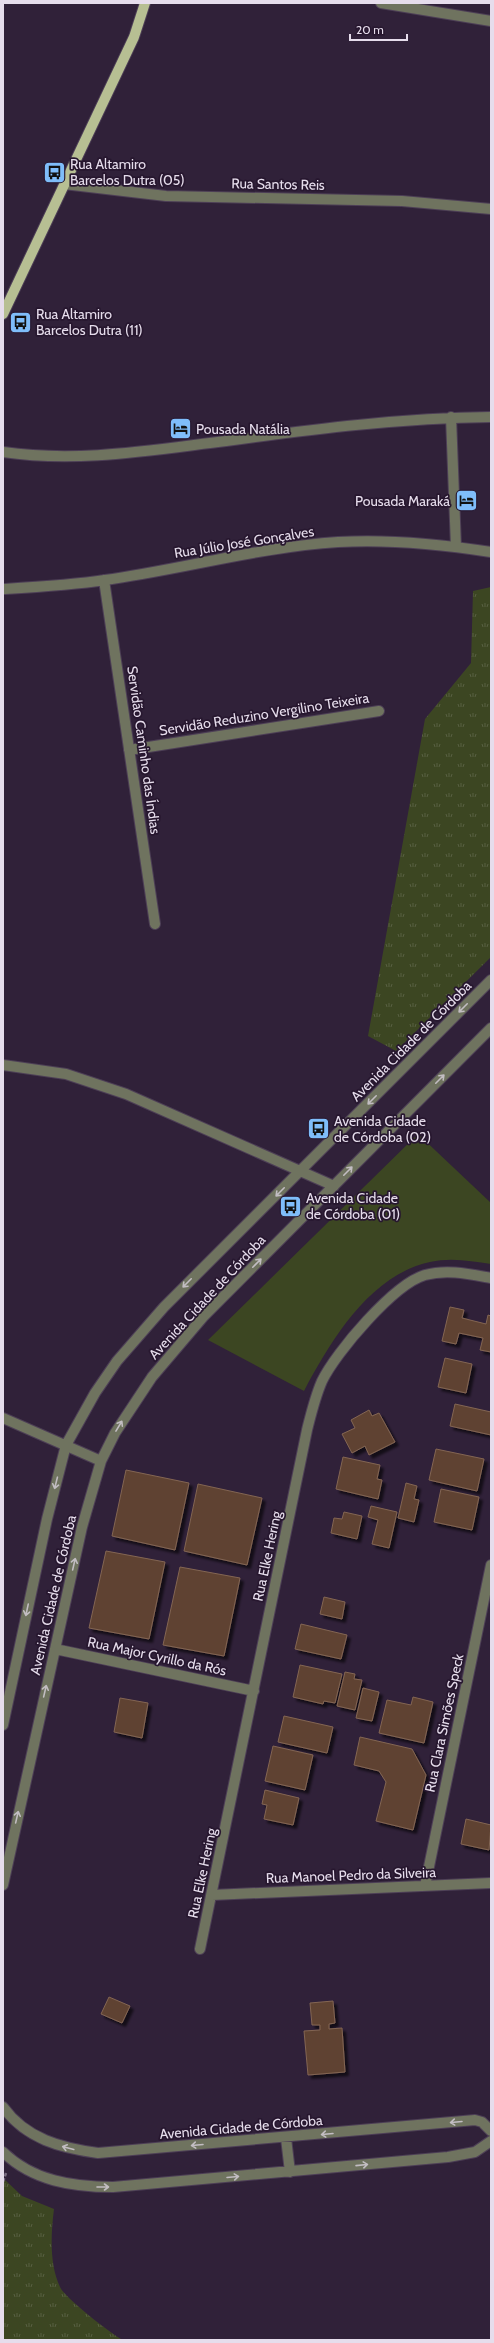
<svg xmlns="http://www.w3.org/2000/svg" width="494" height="2343" viewBox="0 0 494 2343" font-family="Cabin,sans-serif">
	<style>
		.grass { fill: url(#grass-tufts) }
		.green { fill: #3c4622 }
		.building { fill: #5f4331; stroke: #836553; filter: url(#shadow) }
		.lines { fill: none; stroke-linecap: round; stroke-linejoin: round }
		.minor-casing { stroke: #4d3f56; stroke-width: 12 }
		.major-casing { stroke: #4d3f56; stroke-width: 12 }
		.path { stroke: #796c81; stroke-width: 2.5; stroke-dasharray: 4 2; stroke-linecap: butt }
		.minor { stroke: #6f735f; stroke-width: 10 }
		.major { stroke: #b7bf93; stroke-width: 10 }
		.oneway { stroke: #c2bdc2 }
		.labels { text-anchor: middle; stroke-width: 3.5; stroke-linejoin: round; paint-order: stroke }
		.poi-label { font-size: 14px; fill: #e6ddec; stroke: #27172f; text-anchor: start }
		.street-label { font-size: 14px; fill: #e6ddec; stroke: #27172f }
	</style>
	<defs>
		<pattern id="grass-tufts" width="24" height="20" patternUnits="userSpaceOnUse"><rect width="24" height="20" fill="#3c4622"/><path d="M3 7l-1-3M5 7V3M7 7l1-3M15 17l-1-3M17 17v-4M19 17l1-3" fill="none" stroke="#586042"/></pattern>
		<filter id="shadow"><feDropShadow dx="3.5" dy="3.5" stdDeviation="1" flood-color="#0009"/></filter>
	</defs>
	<rect width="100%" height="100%" fill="#302139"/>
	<!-- grass -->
	<path class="grass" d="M 491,587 L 491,957 L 396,1051 L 368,1036 L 425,719 L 471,663 L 473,591 Z
		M 3,2178 L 22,2196 L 54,2209 C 51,2233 49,2264 60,2287 C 64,2297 111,2334 123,2340 L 3,2340 Z"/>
	<!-- green -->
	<path class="green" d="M 418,1134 L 491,1203 L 491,1264 C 471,1261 451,1257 430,1262 C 370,1275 331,1340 304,1391 L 208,1340 Z"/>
	<!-- building -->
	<path class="building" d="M 450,1307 L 464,1310 L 462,1318 L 486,1324 L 488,1315 L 491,1316 L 491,1352 L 480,1350 L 483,1338 L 459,1333 L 456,1344 L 442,1341 Z
		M 445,1358 L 472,1364 L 466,1393 L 438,1387 Z
		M 455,1404 L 491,1412 L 491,1435 L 450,1426 Z
		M 369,1410 L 372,1416 L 379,1413 L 395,1442 L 369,1455 L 365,1446 L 352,1453 L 342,1434 L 355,1428 L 351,1420 Z
		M 436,1449 L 484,1459 L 477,1491 L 429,1480 Z
		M 343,1457 L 380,1465 L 377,1479 L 382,1480 L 378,1499 L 336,1489 Z
		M 126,1470 L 189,1483 L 175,1550 L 112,1536 Z
		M 406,1483 L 417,1486 L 414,1499 L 419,1500 L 414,1522 L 398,1518 Z
		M 198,1484 L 262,1498 L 247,1565 L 184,1551 Z
		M 441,1489 L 479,1497 L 472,1530 L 434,1522 Z
		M 371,1506 L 397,1512 L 389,1548 L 372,1544 L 378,1520 L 368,1517 Z
		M 344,1512 L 362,1516 L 357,1539 L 331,1533 L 334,1518 L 342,1519 Z
		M 106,1551 L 165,1562 L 149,1639 L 89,1628 Z
		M 180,1567 L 240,1578 L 224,1656 L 163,1645 Z
		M 324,1597 L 345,1602 L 342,1619 L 320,1614 Z
		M 301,1624 L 347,1635 L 341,1659 L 295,1649 Z
		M 300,1665 L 342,1674 L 335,1703 L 324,1701 L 323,1704 L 293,1697 Z
		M 345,1672 L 355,1674 L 354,1679 L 362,1680 L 355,1710 L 337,1706 Z
		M 363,1688 L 379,1692 L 372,1721 L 356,1718 Z
		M 413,1697 L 433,1702 L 424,1743 L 379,1733 L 387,1700 L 411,1705 Z
		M 120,1698 L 148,1703 L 142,1738 L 114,1732 Z
		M 284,1716 L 333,1727 L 327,1753 L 278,1742 Z
		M 360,1737 L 412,1749 L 426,1775 L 413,1830 L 376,1821 L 386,1782 L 379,1771 L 354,1765 Z
		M 273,1746 L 313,1755 L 305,1790 L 265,1781 Z
		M 265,1790 L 299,1798 L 293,1825 L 264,1819 L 267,1805 L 262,1804 Z
		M 466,1819 L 491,1825 L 489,1850 L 461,1844 Z
		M 109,1997 L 130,2006 L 122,2023 L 101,2014 Z
		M 333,2001 L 335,2023 L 329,2024 L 329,2029 L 342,2028 L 345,2072 L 308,2075 L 304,2031 L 320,2030 L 320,2025 L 312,2025 L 310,2003 Z"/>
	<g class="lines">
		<defs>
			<path id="minor" d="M 381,3 L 491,21
				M 64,184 L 166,196 L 402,201 L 491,209
				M 451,417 L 456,547
				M 3,452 C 78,463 151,450 226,441 C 314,429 402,418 491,417
				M 104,580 L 155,924
				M 3,589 C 37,587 72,585 105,580 C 183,569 260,547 338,542 C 389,539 440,544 491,552
				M 129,750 L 379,711
				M 3,1065 L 66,1074 L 126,1094 L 334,1186
				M 3,1418 L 101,1461
				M 55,1649 L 254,1691
				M 3,1725 L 47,1519 L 66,1445 L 95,1393 L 117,1361 L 164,1307 L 491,980
				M 3,1885 L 82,1527 L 101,1461 L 115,1433 L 152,1377 L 203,1317 L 491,1028
				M 425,1886 L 491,1565
				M 212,1895 L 491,1883
				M 200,1949 L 307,1430 C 311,1414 315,1397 322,1381 C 336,1352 394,1284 425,1275 C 447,1269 469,1274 491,1278
				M 3,2107 C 26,2139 61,2148 98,2153 L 475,2120 L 482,2122 L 491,2131
				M 286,2138 L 290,2172
				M 3,2152 C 33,2181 73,2187 113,2187 L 448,2157 L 475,2152 L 491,2141"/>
			<path id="major" d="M 3,314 L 134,37 L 145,3"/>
		</defs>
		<!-- minor casing -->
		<use href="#minor" class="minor-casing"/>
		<!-- major casing -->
		<use href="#major" class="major-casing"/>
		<!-- path -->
		<path class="path" d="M 3,2182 L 6,2173"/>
		<!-- minor -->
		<use href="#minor" class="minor"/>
		<!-- major -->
		<use href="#major" class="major"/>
	</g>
	<!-- one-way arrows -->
	<defs><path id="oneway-shaft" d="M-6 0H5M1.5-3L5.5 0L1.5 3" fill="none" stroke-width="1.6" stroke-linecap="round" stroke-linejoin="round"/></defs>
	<g class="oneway">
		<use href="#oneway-shaft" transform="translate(463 1008) rotate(135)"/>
		<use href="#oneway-shaft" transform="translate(440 1079) rotate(-45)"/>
		<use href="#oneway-shaft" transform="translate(372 1100) rotate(135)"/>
		<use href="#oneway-shaft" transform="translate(348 1171) rotate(-45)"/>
		<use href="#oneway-shaft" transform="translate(280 1192) rotate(135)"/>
		<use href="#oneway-shaft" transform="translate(257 1263) rotate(-45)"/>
		<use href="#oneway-shaft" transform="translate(187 1283) rotate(135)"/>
		<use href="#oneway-shaft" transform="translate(119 1426) rotate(-59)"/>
		<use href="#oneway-shaft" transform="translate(56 1483) rotate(104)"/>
		<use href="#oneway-shaft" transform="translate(74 1564) rotate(-77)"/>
		<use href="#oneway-shaft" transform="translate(27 1610) rotate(102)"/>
		<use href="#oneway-shaft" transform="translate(45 1691) rotate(-77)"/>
		<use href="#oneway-shaft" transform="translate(17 1817) rotate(-77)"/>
		<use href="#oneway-shaft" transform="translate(456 2122) rotate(175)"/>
		<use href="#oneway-shaft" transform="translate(327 2134) rotate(175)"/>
		<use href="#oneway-shaft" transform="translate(197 2145) rotate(175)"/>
		<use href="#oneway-shaft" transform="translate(68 2148) rotate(-165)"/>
		<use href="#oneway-shaft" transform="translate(362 2165) rotate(-6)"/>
		<use href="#oneway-shaft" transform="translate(233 2177) rotate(-5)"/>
		<use href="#oneway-shaft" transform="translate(103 2187)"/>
	</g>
	<!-- icons -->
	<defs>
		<symbol id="bus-square" viewBox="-11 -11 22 22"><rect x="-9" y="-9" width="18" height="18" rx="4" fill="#7fbdfa" stroke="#27172f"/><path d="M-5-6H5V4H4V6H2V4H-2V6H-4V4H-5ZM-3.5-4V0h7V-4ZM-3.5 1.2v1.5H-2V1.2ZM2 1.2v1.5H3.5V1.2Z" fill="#111"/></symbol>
		<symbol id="hotel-square" viewBox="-11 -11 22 22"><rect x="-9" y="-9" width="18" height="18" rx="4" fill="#7fbdfa" stroke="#27172f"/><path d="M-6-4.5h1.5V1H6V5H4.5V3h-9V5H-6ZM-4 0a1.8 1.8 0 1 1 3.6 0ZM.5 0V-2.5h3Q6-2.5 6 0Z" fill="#111"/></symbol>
	</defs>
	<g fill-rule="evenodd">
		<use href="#bus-square" x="42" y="160" width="25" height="25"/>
		<use href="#bus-square" x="8" y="310" width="25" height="25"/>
		<use href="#hotel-square" x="168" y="416" width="25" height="25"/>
		<use href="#hotel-square" x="454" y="488" width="25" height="25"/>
		<use href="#bus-square" x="306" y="1116" width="25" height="25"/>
		<use href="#bus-square" x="278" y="1194" width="25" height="25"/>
	</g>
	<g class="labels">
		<!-- poi labels -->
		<g class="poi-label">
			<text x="70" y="169">Rua Altamiro<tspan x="70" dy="16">Barcelos Dutra (05)</tspan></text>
			<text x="36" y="319">Rua Altamiro<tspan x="36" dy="16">Barcelos Dutra (11)</tspan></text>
			<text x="196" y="434">Pousada Natália</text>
			<text x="450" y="506" text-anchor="end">Pousada Maraká</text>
			<text x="334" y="1126">Avenida Cidade<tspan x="334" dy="16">de Córdoba (02)</tspan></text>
			<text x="306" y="1203">Avenida Cidade<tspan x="306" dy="16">de Córdoba (01)</tspan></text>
		</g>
		<!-- street labels -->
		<g class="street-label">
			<text transform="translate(278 184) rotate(1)" y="5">Rua Santos Reis</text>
			<text transform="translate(244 542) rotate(-9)" y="5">Rua Júlio José Gonçalves</text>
			<text transform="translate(264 714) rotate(-9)" y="5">Servidão Reduzino Vergilino Teixeira</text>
			<text transform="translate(144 750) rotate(82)" y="5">Servidão Caminho das Índias</text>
			<text transform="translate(411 1041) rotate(-45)" y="5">Avenida Cidade de Córdoba</text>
			<text transform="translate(207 1297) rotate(-47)" y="5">Avenida Cidade de Córdoba</text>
			<text transform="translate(267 1556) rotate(-78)" y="5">Rua Elke Hering</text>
			<text transform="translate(53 1595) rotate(-77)" y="5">Avenida Cidade de Córdoba</text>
			<text transform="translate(157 1656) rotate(12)" y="5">Rua Major Cyrillo da Rós</text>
			<text transform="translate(444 1723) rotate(-78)" y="5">Rua Clara Simões Speck</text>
			<text transform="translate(202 1873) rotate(-78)" y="5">Rua Elke Hering</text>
			<text transform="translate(351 1875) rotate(-2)" y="5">Rua Manoel Pedro da Silveira</text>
			<text transform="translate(241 2127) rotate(-5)" y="5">Avenida Cidade de Córdoba</text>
		</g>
	</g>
	<!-- border -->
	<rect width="494" height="2343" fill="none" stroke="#e6ddec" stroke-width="8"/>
	<!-- scale -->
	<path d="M350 34v6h57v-6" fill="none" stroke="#e6ddec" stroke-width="2"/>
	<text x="356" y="34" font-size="12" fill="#e6ddec" stroke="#27172f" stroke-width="3" paint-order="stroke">20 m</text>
</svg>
